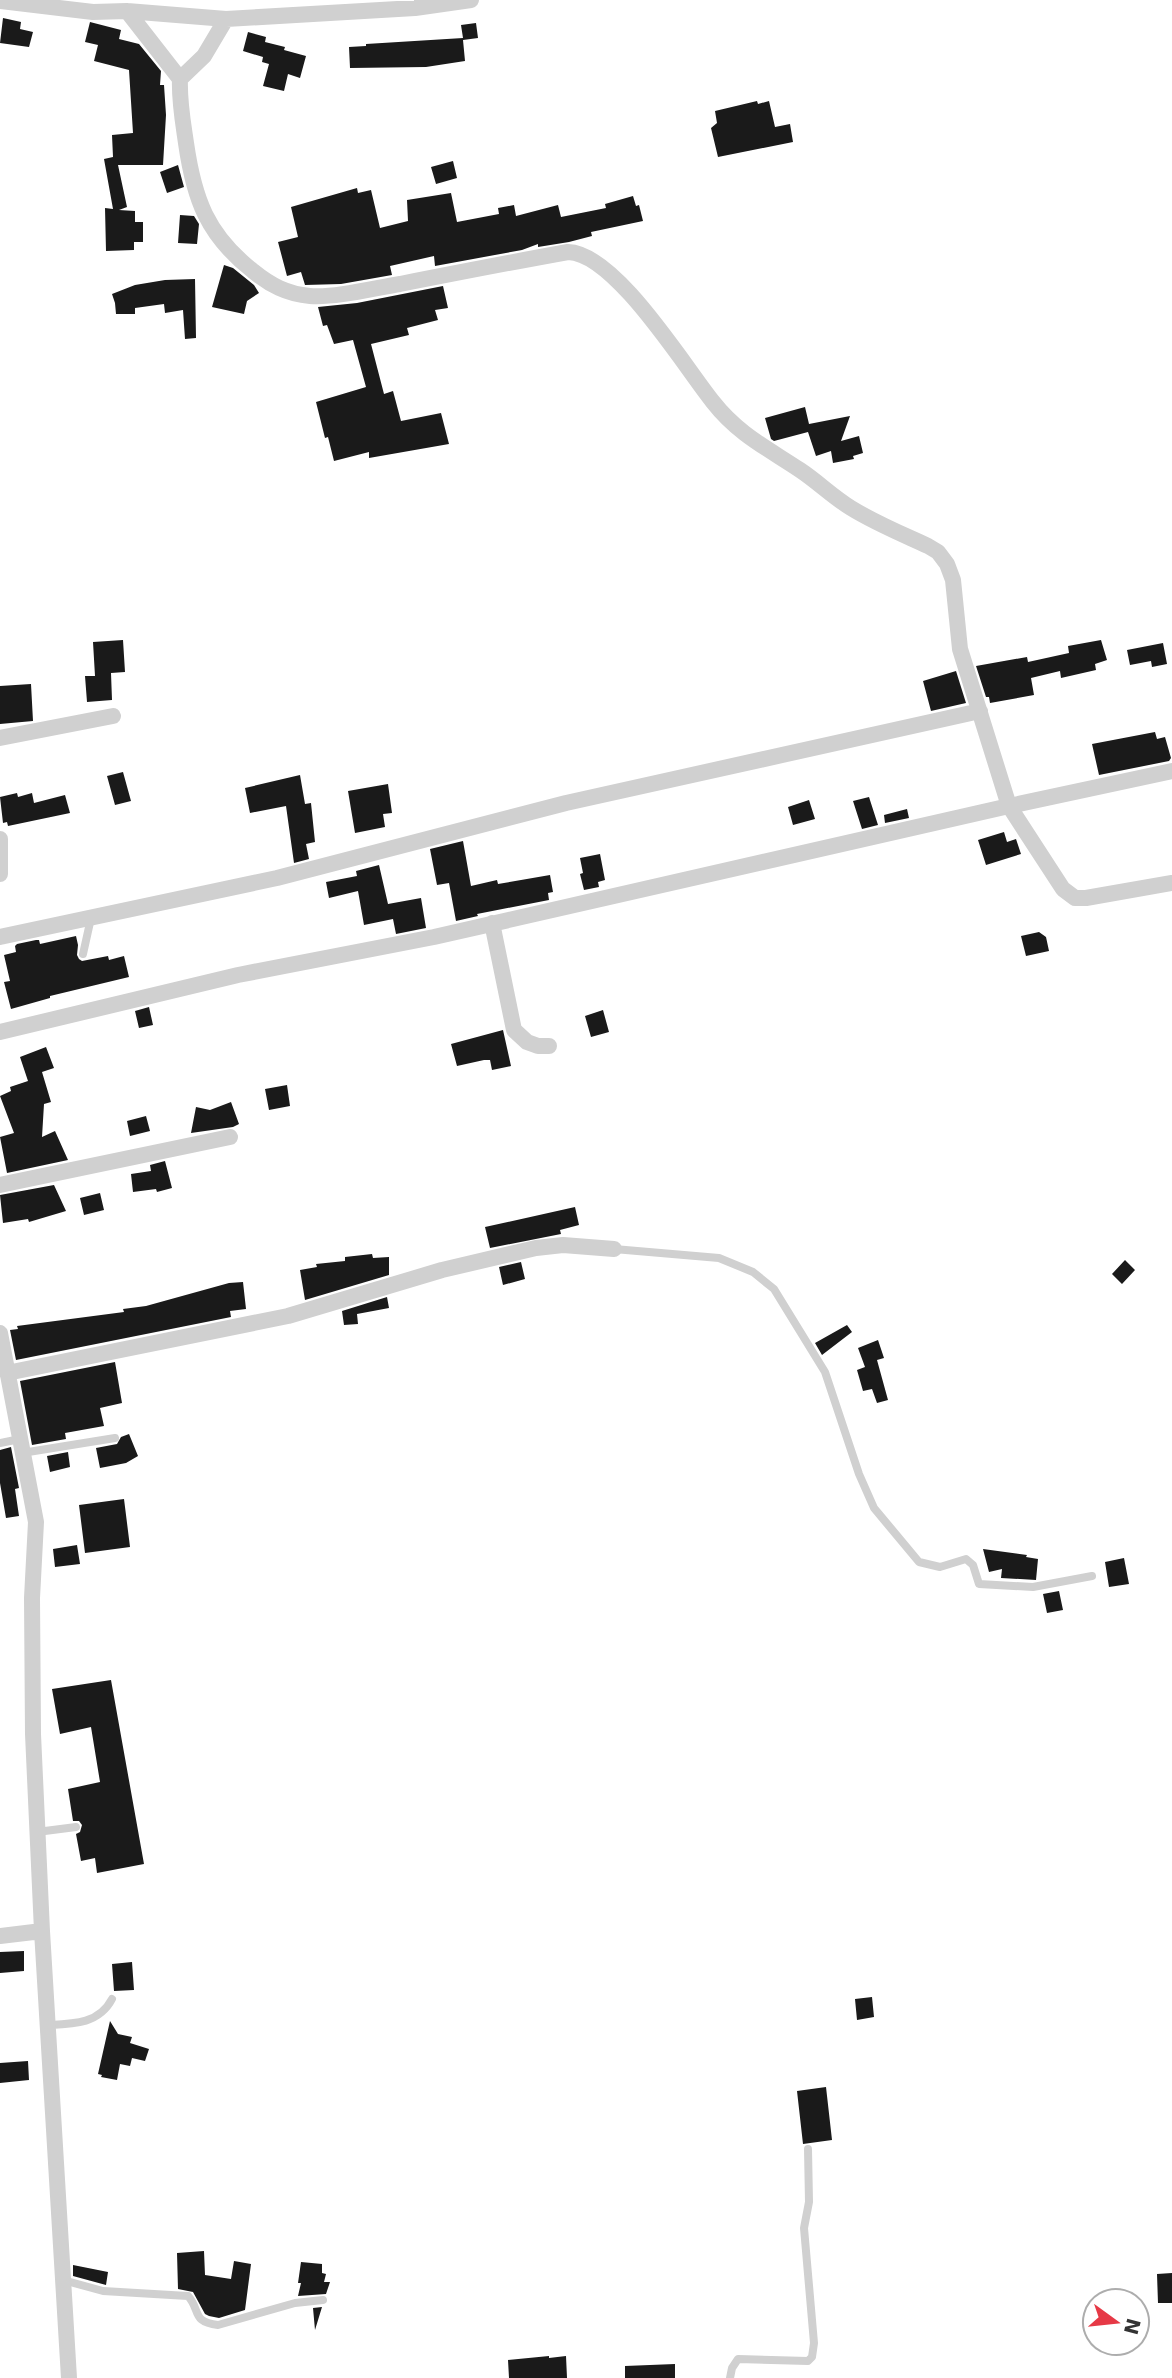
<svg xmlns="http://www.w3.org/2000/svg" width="1172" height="2378" viewBox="0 0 1172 2378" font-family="'DejaVu Sans',sans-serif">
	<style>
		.building { fill: #1a1a1a }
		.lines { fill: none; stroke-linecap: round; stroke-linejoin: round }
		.lane { stroke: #d0d0d0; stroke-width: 8 }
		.street { stroke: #d0d0d0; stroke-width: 16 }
	</style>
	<rect width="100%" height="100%" fill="#fff"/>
	<!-- building -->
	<path class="building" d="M 3,18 L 21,22 L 20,29 L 33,32 L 29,47 L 0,43 Z
		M 90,22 L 121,30 L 119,39 L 139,44 L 161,71 L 160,85 L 164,85 L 166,115 L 163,165 L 118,165 L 127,207 L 119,210 L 135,211 L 135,222 L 143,222 L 143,242 L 134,242 L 134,250 L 106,251 L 105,208 L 113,209 L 104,159 L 113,157 L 112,135 L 133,133 L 129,70 L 94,61 L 98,45 L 85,42 Z
		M 476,23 L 478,38 L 463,40 L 465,61 L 426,67 L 350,68 L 349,47 L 366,46 L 366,44 L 463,38 L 461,25 Z
		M 248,32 L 266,37 L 265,42 L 285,47 L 284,50 L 306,56 L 300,78 L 288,74 L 284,91 L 263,86 L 269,64 L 262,62 L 263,57 L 243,51 Z
		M 757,101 L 758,104 L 769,101 L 775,127 L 790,124 L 793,142 L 718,157 L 711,128 L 717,123 L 715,111 Z
		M 453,161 L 457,178 L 436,184 L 431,167 Z
		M 178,165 L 184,187 L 167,193 L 160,172 Z
		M 357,188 L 358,193 L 371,190 L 380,228 L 408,221 L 407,200 L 451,193 L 457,222 L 499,214 L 498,208 L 514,205 L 516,216 L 558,205 L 561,217 L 606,208 L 605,204 L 633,196 L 636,206 L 639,205 L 643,221 L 591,232 L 592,236 L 569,242 L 538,247 L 538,244 L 522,250 L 435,266 L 434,256 L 390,266 L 392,275 L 341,284 L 305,285 L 301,272 L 287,276 L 278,242 L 298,237 L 291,207 Z
		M 180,215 L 194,216 L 199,224 L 197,244 L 178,243 Z
		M 224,265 L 233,268 L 254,285 L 259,293 L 247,301 L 244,314 L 212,307 Z
		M 195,279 L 196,338 L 185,339 L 183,310 L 165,313 L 164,304 L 135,308 L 135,314 L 116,314 L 115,303 L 112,294 L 135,285 L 165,280 Z
		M 443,286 L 448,308 L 435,310 L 438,320 L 407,328 L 409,335 L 371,344 L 384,394 L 393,391 L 401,421 L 441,413 L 449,444 L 369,458 L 369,452 L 334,461 L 328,437 L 325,438 L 316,402 L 366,387 L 353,340 L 334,344 L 327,325 L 323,326 L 318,307 L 357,303 Z
		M 805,407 L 809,424 L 850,416 L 841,441 L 859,436 L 863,453 L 853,456 L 854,459 L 833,463 L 831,451 L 816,456 L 808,432 L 774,441 L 771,439 L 765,418 Z
		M 123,640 L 125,672 L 111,673 L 112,700 L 87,702 L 85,676 L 95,676 L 93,642 Z
		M 1101,640 L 1107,660 L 1095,664 L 1096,670 L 1061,678 L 1060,671 L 1031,678 L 1034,695 L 990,703 L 989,697 L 986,697 L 976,666 L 1027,657 L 1028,662 L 1069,653 L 1068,646 Z
		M 1163,643 L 1167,664 L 1152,667 L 1151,661 L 1130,665 L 1127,650 Z
		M 956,671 L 966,703 L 931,711 L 923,681 Z
		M 31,684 L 33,721 L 0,724 L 0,686 Z
		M 1155,732 L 1157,739 L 1165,737 L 1171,758 L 1169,761 L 1099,775 L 1092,744 Z
		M 123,772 L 131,801 L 115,805 L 107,776 Z
		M 300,775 L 305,804 L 311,803 L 315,842 L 306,844 L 309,859 L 294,863 L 286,806 L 250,813 L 245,788 Z
		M 388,784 L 392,813 L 383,814 L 385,827 L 355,833 L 348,791 Z
		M 17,793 L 18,797 L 32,793 L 34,803 L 65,795 L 70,813 L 8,826 L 7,822 L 3,823 L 0,797 Z
		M 869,797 L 878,825 L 862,829 L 853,801 Z
		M 809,800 L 815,819 L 793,825 L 788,807 Z
		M 907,809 L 909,818 L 885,823 L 884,815 Z
		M 1004,832 L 1007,842 L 1016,839 L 1021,854 L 986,865 L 978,840 Z
		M 463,841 L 471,886 L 497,880 L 498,884 L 550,875 L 553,892 L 548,893 L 549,900 L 477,914 L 478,916 L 456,921 L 449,883 L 437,885 L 430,849 Z
		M 600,854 L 605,880 L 598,882 L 599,887 L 584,890 L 580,874 L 583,873 L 580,858 Z
		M 379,865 L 388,904 L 421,898 L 426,928 L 396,934 L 393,919 L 364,925 L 358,891 L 329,898 L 326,882 L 357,876 L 356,871 Z
		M 1039,932 L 1046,937 L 1049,951 L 1026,956 L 1021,936 Z
		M 76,936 L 78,945 L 77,955 L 79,959 L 82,961 L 108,956 L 109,960 L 124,956 L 129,977 L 50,996 L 50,998 L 11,1009 L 4,982 L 10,981 L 4,955 L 16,952 L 15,946 L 17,944 L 36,940 L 39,940 L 40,944 Z
		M 149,1007 L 153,1025 L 139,1028 L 135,1011 Z
		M 603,1010 L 609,1032 L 591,1037 L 585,1016 Z
		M 503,1030 L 511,1066 L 492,1070 L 490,1060 L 484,1060 L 457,1066 L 451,1044 Z
		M 46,1047 L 54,1068 L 42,1072 L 51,1102 L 44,1104 L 42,1137 L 55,1131 L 68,1160 L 7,1173 L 0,1137 L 14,1133 L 0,1096 L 11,1091 L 10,1087 L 28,1081 L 20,1057 Z
		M 287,1085 L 290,1106 L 269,1110 L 265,1089 Z
		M 231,1102 L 239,1124 L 233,1127 L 191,1133 L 196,1107 L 210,1110 Z
		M 146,1116 L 150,1131 L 130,1136 L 127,1121 Z
		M 165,1161 L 172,1188 L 157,1192 L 156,1189 L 133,1192 L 131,1174 L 151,1171 L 150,1165 Z
		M 54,1185 L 66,1211 L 29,1222 L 28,1219 L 3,1223 L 0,1195 Z
		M 100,1193 L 104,1210 L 84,1215 L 80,1198 Z
		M 575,1207 L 579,1225 L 560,1230 L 561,1234 L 490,1248 L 485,1227 Z
		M 372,1254 L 373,1258 L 389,1257 L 389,1275 L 305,1300 L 300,1270 L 317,1267 L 316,1264 L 345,1261 L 345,1257 Z
		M 1125,1260 L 1135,1270 L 1122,1284 L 1112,1274 Z
		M 521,1262 L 525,1279 L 503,1285 L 499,1267 Z
		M 243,1282 L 246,1309 L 230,1311 L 231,1317 L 16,1360 L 10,1330 L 18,1329 L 17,1326 L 124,1312 L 123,1309 L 146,1306 L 229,1283 Z
		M 387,1297 L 389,1308 L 357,1314 L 358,1324 L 344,1325 L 342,1311 Z
		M 847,1325 L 852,1332 L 822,1355 L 815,1343 Z
		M 878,1340 L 884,1358 L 877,1360 L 888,1400 L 877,1403 L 872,1389 L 863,1391 L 857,1370 L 865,1367 L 858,1348 Z
		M 115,1362 L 122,1403 L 100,1408 L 104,1426 L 65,1433 L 66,1439 L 32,1445 L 20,1381 Z
		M 129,1434 L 138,1456 L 126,1463 L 100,1468 L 96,1448 L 117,1444 L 121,1437 Z
		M 11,1447 L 19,1488 L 15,1489 L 19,1516 L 6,1518 L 0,1483 L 0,1450 Z
		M 68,1452 L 70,1467 L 50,1472 L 47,1456 Z
		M 124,1499 L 130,1547 L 85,1553 L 79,1505 Z
		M 77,1545 L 80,1564 L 55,1567 L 53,1549 Z
		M 983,1549 L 1027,1555 L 1026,1557 L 1038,1559 L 1036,1580 L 1001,1578 L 1002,1569 L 989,1572 Z
		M 1124,1558 L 1129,1584 L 1109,1587 L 1105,1562 Z
		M 1059,1591 L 1063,1610 L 1047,1613 L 1043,1594 Z
		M 111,1680 L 144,1864 L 97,1873 L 95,1858 L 81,1861 L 76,1834 L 80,1832 L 82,1825 L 79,1821 L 73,1821 L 68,1789 L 100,1782 L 91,1727 L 60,1734 L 52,1689 Z
		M 24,1951 L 24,1971 L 0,1973 L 0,1952 Z
		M 132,1962 L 134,1990 L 114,1991 L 112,1964 Z
		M 872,1997 L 874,2017 L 857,2020 L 855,1999 Z
		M 110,2021 L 118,2034 L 132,2037 L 130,2043 L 149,2049 L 145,2061 L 132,2058 L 130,2066 L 120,2064 L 117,2080 L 101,2077 L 102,2075 L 98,2074 Z
		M 28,2061 L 29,2080 L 0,2083 L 0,2063 Z
		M 826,2087 L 832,2140 L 803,2144 L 797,2091 Z
		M 204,2251 L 205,2275 L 231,2279 L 234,2261 L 251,2264 L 245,2310 L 219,2318 L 209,2316 L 205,2314 L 193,2292 L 178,2289 L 177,2253 Z
		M 301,2262 L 322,2264 L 322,2273 L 326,2274 L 324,2282 L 330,2282 L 326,2294 L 298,2296 L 301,2283 L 298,2283 Z
		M 73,2265 L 108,2272 L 106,2285 L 73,2276 Z
		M 1172,2273 L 1172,2303 L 1158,2303 L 1157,2274 Z
		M 322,2307 L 315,2330 L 313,2308 Z
		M 549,2356 L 549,2358 L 566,2356 L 567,2378 L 509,2378 L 508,2360 Z
		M 675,2364 L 675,2378 L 625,2378 L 625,2366 Z"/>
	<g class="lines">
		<!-- lane -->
		<path class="lane" d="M 83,954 L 91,918
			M 614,1249 L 719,1258 L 753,1272 L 774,1289 L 825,1372 L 859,1474 L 874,1508 L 919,1562 L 940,1567 L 966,1559 L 973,1565 L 979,1584 L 1033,1587 L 1092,1576
			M 0,1443 L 20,1439
			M 22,1453 L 115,1438
			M 37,1832 L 76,1827
			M 48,2025 C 73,2024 99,2024 112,1999
			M 63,2280 L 103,2291 L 188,2296 C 201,2310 191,2322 218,2325 L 295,2303 L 323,2300
			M 730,2378 L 732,2368 L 738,2359 L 808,2361 L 812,2357 L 814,2343 L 804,2228 L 809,2202 L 808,2149"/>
		<!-- street -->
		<path class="street" d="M 0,1 L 93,12 L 127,11 L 226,19 L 415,8 L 471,0
			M 127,11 L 180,79
			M 0,738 L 113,716
			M 1172,771 L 1009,806 L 1063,889 L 1075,898 L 1086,898 L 1172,883
			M 0,839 L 0,874
			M 492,923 L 514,1030 L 527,1042 L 538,1046 L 549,1046
			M 0,937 L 277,878 L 566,803 L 980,711
			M 0,1032 L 238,975 L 434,937 L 1009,806 L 960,649 L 953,580 L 947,564 L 938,552 L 928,546 C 902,534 875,523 851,508 C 833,497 818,482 800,470 C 767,448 738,434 713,402 C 684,366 615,253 568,252 C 512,262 456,273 400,284 C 375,288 335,298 310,296 C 287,294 270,285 253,271 C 207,235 194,199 186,143 C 183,122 179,101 180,79 L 204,56 L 226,19
			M 0,1185 L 230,1137
			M 0,1333 L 36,1522 L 32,1598 L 33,1734 L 42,1931 L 69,2378
			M 7,1373 L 288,1316 L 442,1270 L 536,1248 L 563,1245 L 614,1249
			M 0,1936 L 42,1931"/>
	</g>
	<!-- north arrow -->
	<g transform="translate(1116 2322) rotate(105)"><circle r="33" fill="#ffffff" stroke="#adadad" stroke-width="2"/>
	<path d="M0-5L12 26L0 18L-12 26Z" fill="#e63946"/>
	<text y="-10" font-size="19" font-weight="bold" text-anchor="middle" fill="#333333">N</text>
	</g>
</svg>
